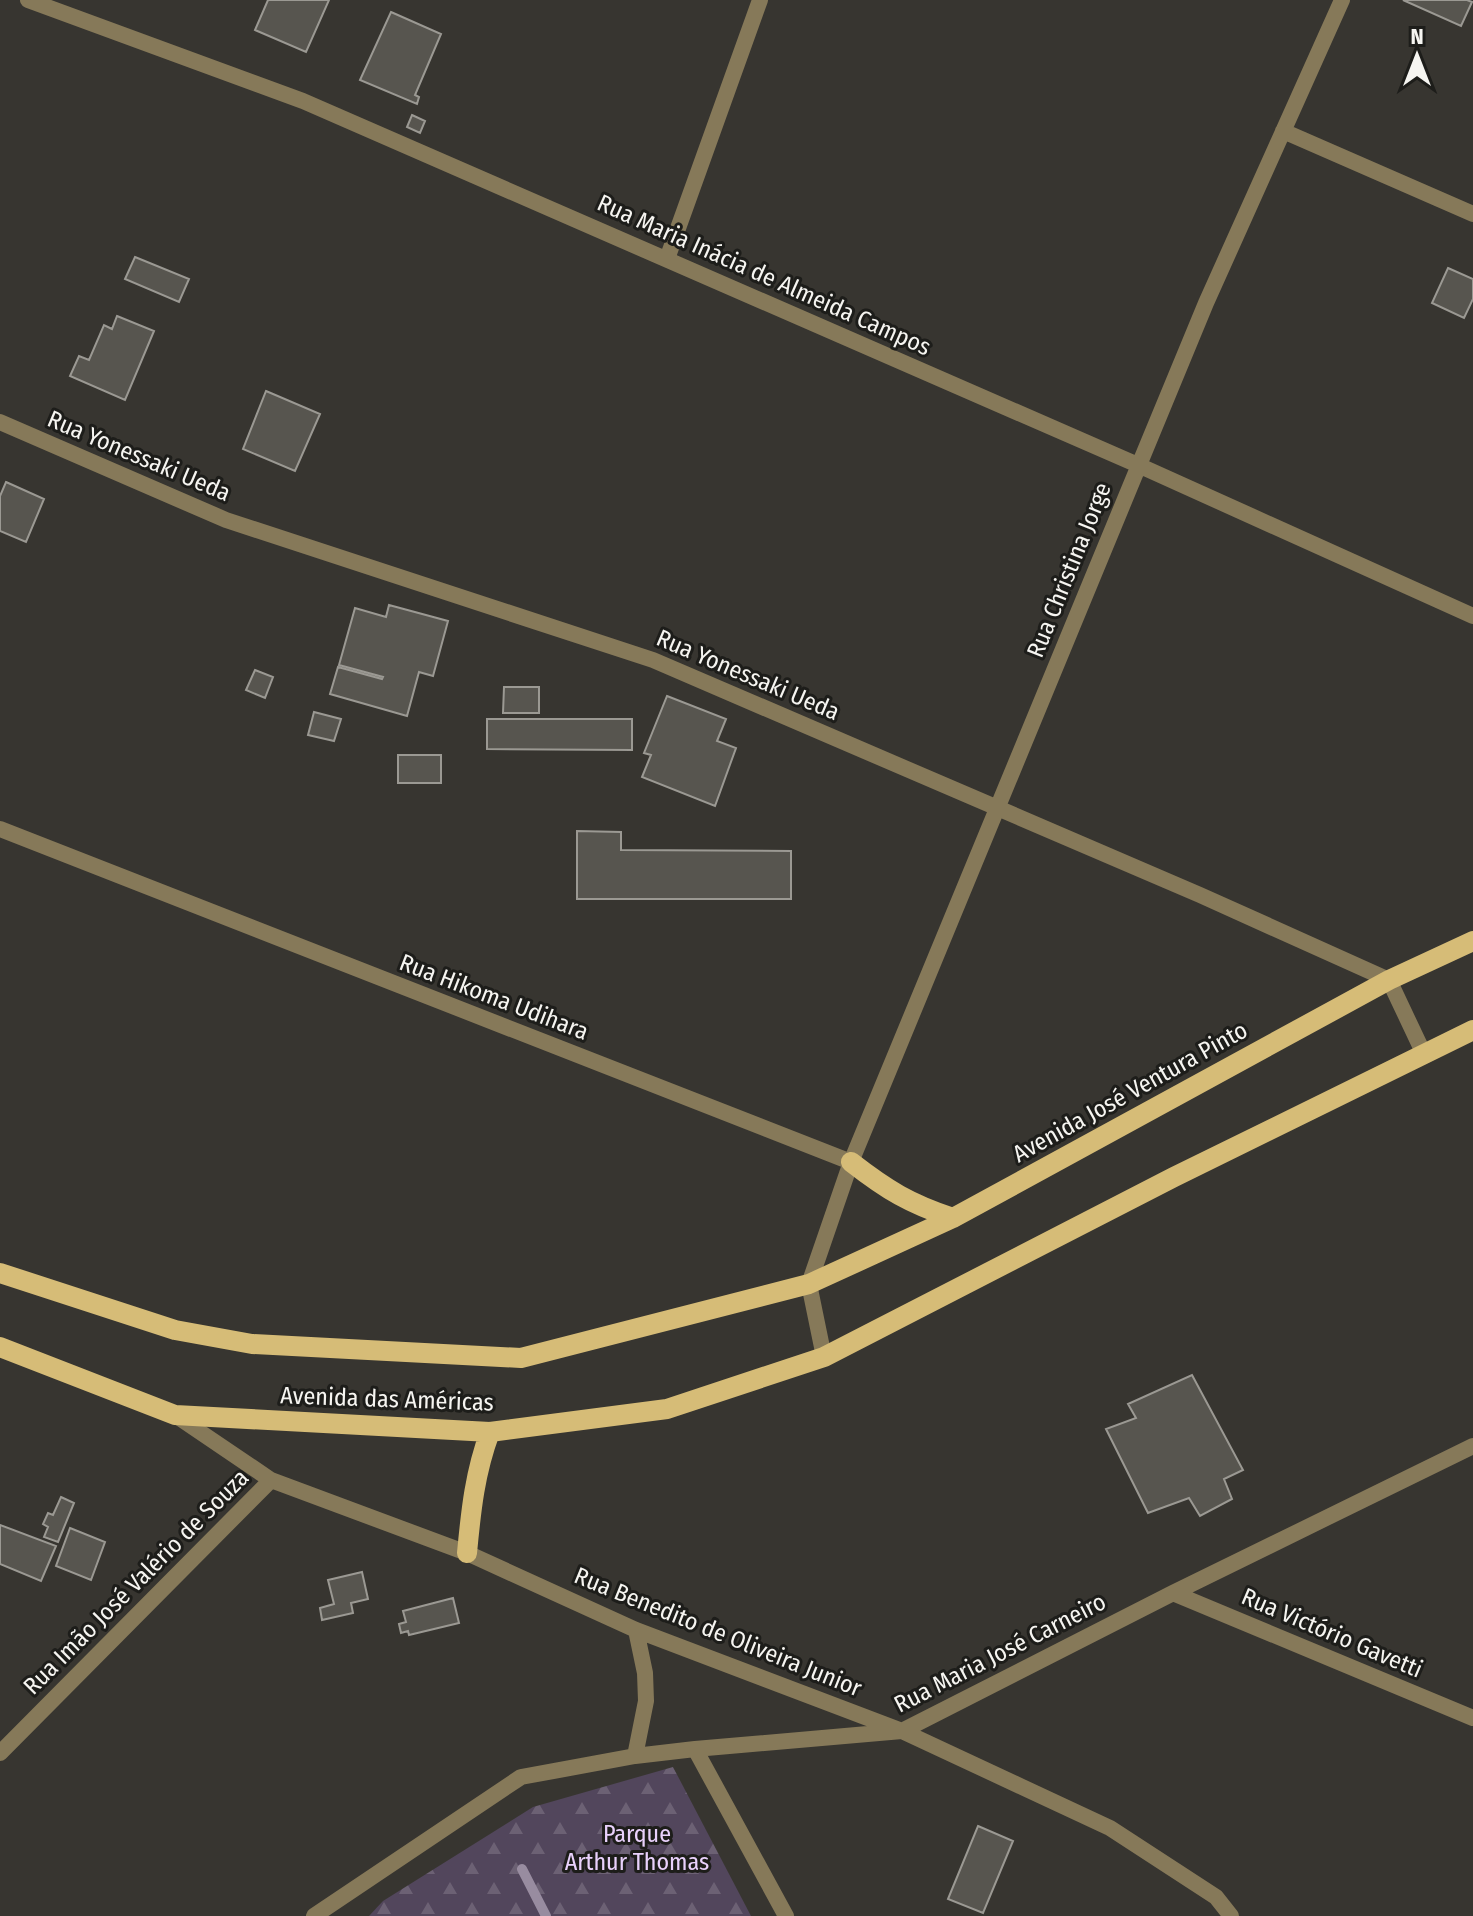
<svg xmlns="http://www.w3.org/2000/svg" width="1473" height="1916" viewBox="0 0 1473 1916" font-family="'Fira Sans Condensed',sans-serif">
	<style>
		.forest { fill: url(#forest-firs) }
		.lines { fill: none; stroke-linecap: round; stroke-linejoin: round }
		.stream { stroke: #988ca0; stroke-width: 10 }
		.building { fill: #57554f; stroke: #9b9993; stroke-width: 2 }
		.street { stroke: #867959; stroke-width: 16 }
		.primary { stroke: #d6bc77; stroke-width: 20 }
		.labels { text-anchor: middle; stroke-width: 6; stroke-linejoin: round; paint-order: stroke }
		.street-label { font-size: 24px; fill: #f6f5f1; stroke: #1d1d1a }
		.park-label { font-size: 24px; fill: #e9d1fc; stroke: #1d1d1a }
	</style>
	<defs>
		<pattern id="forest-firs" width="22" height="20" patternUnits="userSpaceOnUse" patternTransform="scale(2)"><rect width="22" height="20" fill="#52465c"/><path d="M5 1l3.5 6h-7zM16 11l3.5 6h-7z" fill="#6c6174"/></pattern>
	</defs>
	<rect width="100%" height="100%" fill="#373530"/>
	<!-- forest -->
	<path class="forest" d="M 673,1767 L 751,1916 L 369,1916 L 383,1901 L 533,1807 Z"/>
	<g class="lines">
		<!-- stream -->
		<path class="stream" d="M 522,1869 L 546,1916"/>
	</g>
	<!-- building -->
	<path class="building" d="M 268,0 L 329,0 L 306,52 L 255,30 Z
		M 1403,0 L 1467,0 L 1472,2 L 1461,26 Z
		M 391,12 L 441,34 L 415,95 L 419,97 L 417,104 L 360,80 Z
		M 412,115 L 425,121 L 420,133 L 407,127 Z
		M 135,257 L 189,279 L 179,302 L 125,279 Z
		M 1448,268 L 1473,279 L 1473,299 L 1464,318 L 1432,303 Z
		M 117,316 L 154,331 L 125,400 L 70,376 L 79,356 L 89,360 L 104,325 L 112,329 Z
		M 266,391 L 320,414 L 295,471 L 243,449 Z
		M 6,482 L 44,499 L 26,542 L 0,531 L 0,496 Z
		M 389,605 L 448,621 L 433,676 L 419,672 L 407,716 L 330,694 L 338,667 L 382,679 L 383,677 L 339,665 L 355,608 L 386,617 Z
		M 255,670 L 273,677 L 265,698 L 246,690 Z
		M 504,687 L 539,687 L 539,713 L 503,713 Z
		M 667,696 L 726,719 L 717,741 L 736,748 L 715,806 L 642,777 L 651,755 L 644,753 Z
		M 314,712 L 341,719 L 334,741 L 308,735 Z
		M 487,719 L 632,719 L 632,750 L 487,749 Z
		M 398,755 L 441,755 L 441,783 L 398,783 Z
		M 577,831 L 621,832 L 621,850 L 791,851 L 791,899 L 577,899 Z
		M 1192,1375 L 1243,1470 L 1224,1479 L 1232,1499 L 1200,1516 L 1189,1498 L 1148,1513 L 1106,1429 L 1136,1418 L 1128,1404 Z
		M 61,1497 L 74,1503 L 58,1542 L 44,1537 L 48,1527 L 43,1524 L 48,1513 L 53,1515 Z
		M 0,1525 L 56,1546 L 41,1581 L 0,1564 Z
		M 70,1528 L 105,1542 L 91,1580 L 56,1566 Z
		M 362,1572 L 368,1599 L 351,1603 L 353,1613 L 322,1620 L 320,1608 L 334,1604 L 328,1580 Z
		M 453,1598 L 459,1623 L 409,1635 L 408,1631 L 401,1633 L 399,1624 L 406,1622 L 403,1611 Z
		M 978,1826 L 1013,1841 L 983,1913 L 948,1899 Z"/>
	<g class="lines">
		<!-- street -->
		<path class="street" d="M 28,0 L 303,101 L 1138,465 L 1473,616
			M 1283,131 L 1473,214
			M 667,259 L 760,0
			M 0,422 L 226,520 L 653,660 L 1200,895 L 1389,980 L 1423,1052
			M 0,829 L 851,1162 L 809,1284 L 824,1357
			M 851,1162 L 1206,303 L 1342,0
			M 175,1415 L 271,1480 L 467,1553 L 636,1630 L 902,1731 L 1110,1828 L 1216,1897 L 1231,1916
			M 1173,1593 L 1473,1718
			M 695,1749 L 786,1916
			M 0,1753 L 271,1480
			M 635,1756 L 646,1701 L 645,1673 L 636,1630
			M 314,1916 L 521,1777 L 635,1756 L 695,1749 L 902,1731 L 1173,1593 L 1473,1446"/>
		<!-- primary -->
		<path class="primary" d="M 851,1162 C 887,1190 910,1204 953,1218
			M 0,1273 L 175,1330 L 252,1344 L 521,1358 L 809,1284 L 953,1218 L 1389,980 L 1473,941
			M 0,1347 L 175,1415 L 490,1432 L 667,1409 L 824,1357 L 1174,1177 L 1473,1030
			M 467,1553 C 471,1510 475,1472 490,1432"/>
	</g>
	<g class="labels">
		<!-- street labels -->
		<g class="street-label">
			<text transform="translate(764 275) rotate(24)" y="8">Rua Maria Inácia de Almeida Campos</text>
			<text transform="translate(139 456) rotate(23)" y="8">Rua Yonessaki Ueda</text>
			<text transform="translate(1069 570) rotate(-68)" y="8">Rua Christina Jorge</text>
			<text transform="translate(748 675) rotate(23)" y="8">Rua Yonessaki Ueda</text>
			<text transform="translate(494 997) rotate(21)" y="8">Rua Hikoma Udihara</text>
			<text transform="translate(1130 1092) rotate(-29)" y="8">Avenida José Ventura Pinto</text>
			<text transform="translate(387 1399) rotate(2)" y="8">Avenida das Américas</text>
			<text transform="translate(136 1582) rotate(-45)" y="8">Rua Imão José Valério de Souza</text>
			<text transform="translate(718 1632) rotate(22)" y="8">Rua Benedito de Oliveira Junior</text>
			<text transform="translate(1332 1633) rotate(23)" y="8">Rua Victório Gavetti</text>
			<text transform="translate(1000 1653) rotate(-27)" y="8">Rua Maria José Carneiro</text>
		</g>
		<!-- park labels -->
		<g class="park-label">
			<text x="637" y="1842">Parque<tspan x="637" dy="28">Arthur Thomas</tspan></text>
		</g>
	</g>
	<!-- north arrow -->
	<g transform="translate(1417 56)" stroke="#1d1d1a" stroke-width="6" paint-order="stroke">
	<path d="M0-6L14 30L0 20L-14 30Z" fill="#f6f5f1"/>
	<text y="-12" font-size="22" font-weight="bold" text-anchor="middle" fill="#f6f5f1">N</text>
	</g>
</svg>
